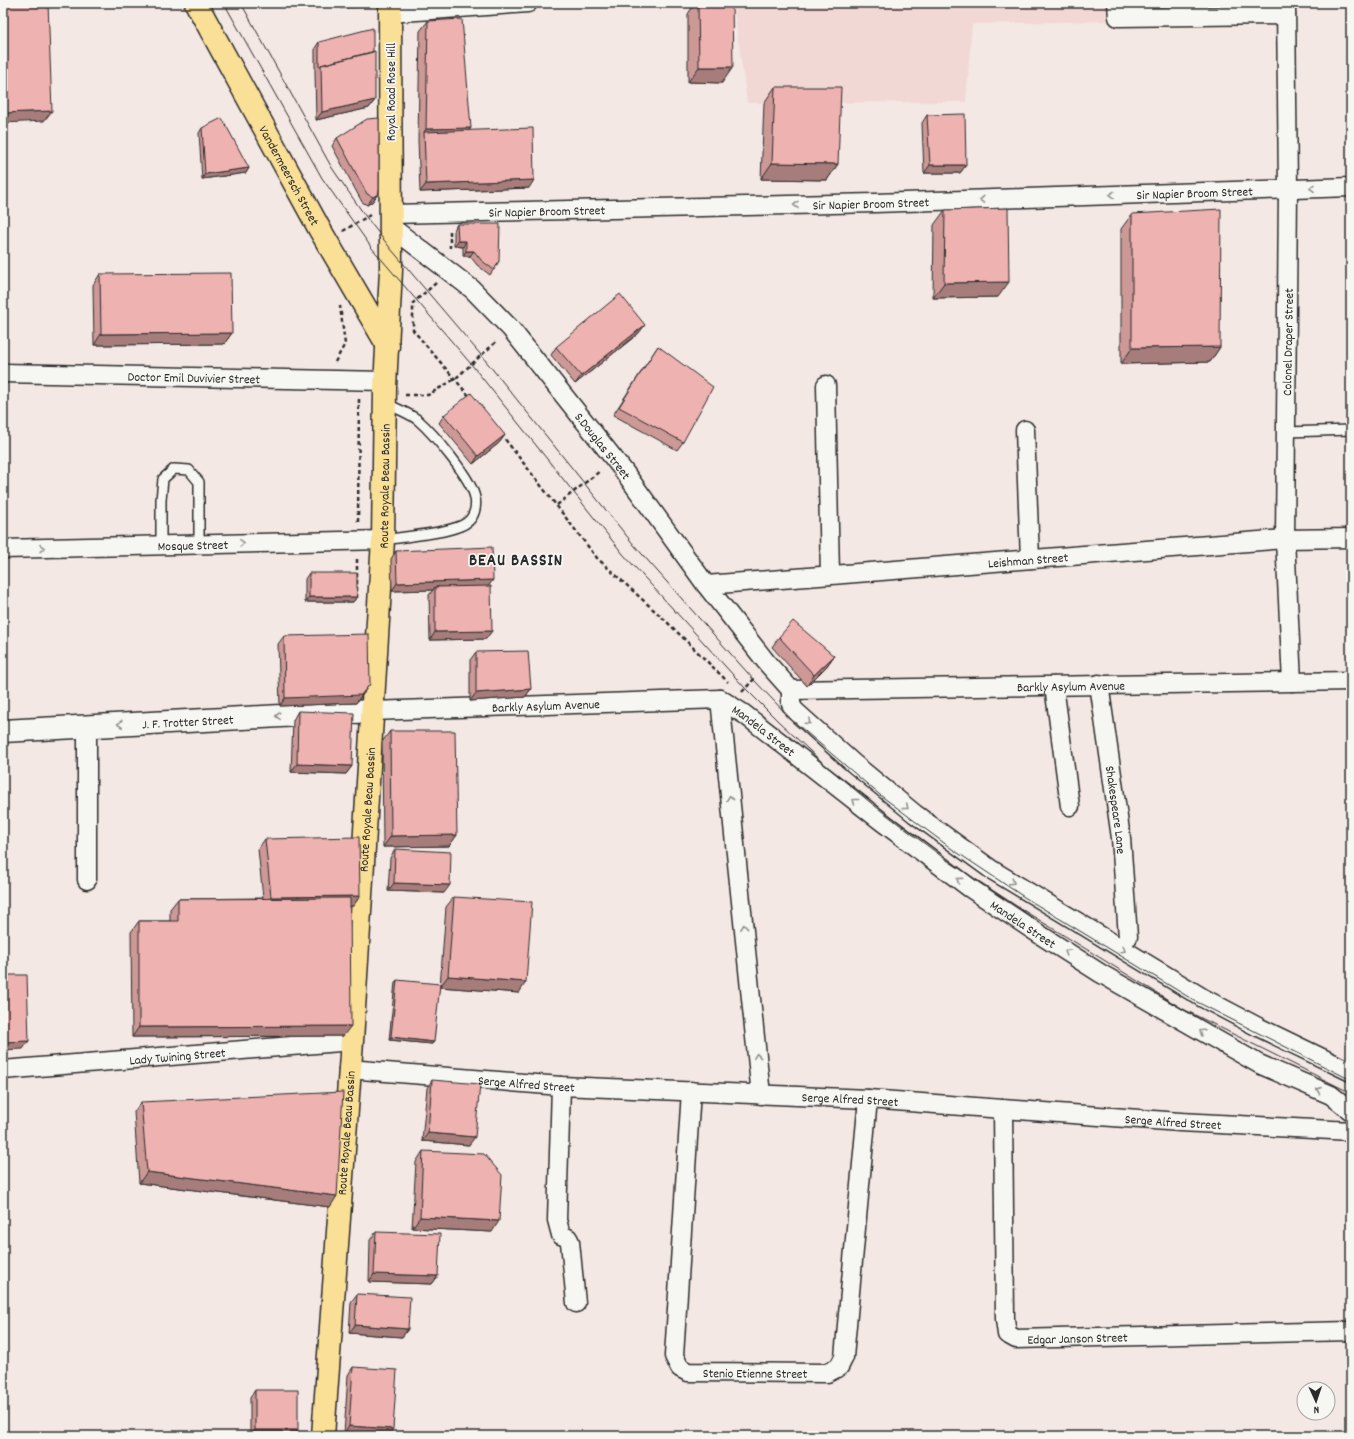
<svg xmlns="http://www.w3.org/2000/svg" width="1354" height="1439" viewBox="0 0 1354 1439" font-family="Dekko,sans-serif">
	<style>
		.built { fill: #f2d8d5 }
		.lines { fill: none; stroke-linecap: round; stroke-linejoin: round }
		.lane-casing { stroke: #2b2b2b; stroke-width: 12 }
		.street-casing { stroke: #2b2b2b; stroke-width: 21 }
		.secondary-casing { stroke: #2b2b2b; stroke-width: 25 }
		.primary-casing { stroke: #2b2b2b; stroke-width: 25 }
		.path { stroke: #2b2b2b; stroke-width: 2.5; stroke-dasharray: 4 3; stroke-linecap: butt }
		.lane { stroke: #f6f6f2; stroke-width: 9 }
		.street { stroke: #f6f6f2; stroke-width: 18 }
		.secondary { stroke: #f6f6f2; stroke-width: 22 }
		.primary { stroke: #fadf96; stroke-width: 22 }
		.tram { stroke: #2b2b2b; stroke-width: 1 }
		.wall { fill: #cd9997; stroke: #2b2b2b }
		.shaded-wall { fill: #a77d7b; stroke: #2b2b2b }
		.building { fill: #eeb2b0; stroke: #2b2b2b }
		.oneway { stroke: #90908e }
		.labels { text-anchor: middle; stroke-width: 3.5; stroke-linejoin: round; paint-order: stroke }
		.street-label { font-size: 13px; fill: #2b2b2b; stroke: #f6f6f2 }
		.district-label { font-size: 17px; font-weight: bold; letter-spacing: 1px; fill: #2b2b2b; stroke: #f6f6f2 }
	</style>
	<rect width="100%" height="100%" fill="#f4e8e5"/>
	<filter id="ink" filterUnits="userSpaceOnUse"><feTurbulence type="fractalNoise" baseFrequency=".025" numOctaves="2"/><feDisplacementMap in="SourceGraphic" scale="8" xChannelSelector="R" yChannelSelector="G"/><feConvolveMatrix kernelMatrix="1 2 1 2 8 2 1 2 1" color-interpolation-filters="sRGB"/></filter>
	<g filter="url(#ink)">
		<!-- built -->
		<path class="built" d="M 733,3 L 1107,3 L 1108,21 L 972,24 L 966,102 L 747,103 Z"/>
		<g class="lines">
			<defs>
				<path id="lane" d="M 1286,432 L 1351,430
					M 383,540 C 401,537 453,533 466,523 C 474,518 477,507 475,498 C 472,479 433,433 418,420 C 409,413 395,408 385,403
					M 161,545 L 161,500 L 163,479 L 174,469 L 189,470 L 199,482 L 199,544"/>
				<g id="street">
					<path d="M 1117,3 L 1118,17 L 1286,15"/>
					<path d="M 1286,3 L 1288,189 L 1285,539 L 1292,682"/>
					<path d="M 389,13 L 528,3"/>
					<path id="s1" d="M 390,214 L 875,203 L 1351,187"/>
					<path id="s2" d="M 390,226 L 472,289 L 511,329 L 623,470 L 706,585 L 767,663 L 791,690"/>
					<path id="s3" d="M 3,373 L 385,381"/>
					<path d="M 826,385 L 830,575"/>
					<path d="M 1025,430 L 1030,559"/>
					<path id="s4" d="M 3,549 L 383,540"/>
					<path id="s5" d="M 706,585 L 1285,539 L 1351,538"/>
					<path id="s6" d="M 1099,684 L 1121,838 L 1128,937"/>
					<path d="M 1054,686 L 1070,806"/>
					<path d="M 791,690 L 791,704 L 794,710 L 853,763 L 915,814 L 992,870 L 1203,998 L 1260,1028 L 1351,1072"/>
					<path id="s7" d="M 791,690 L 1351,681"/>
					<path d="M 720,699 L 761,1095"/>
					<path id="s8" d="M 372,711 L 720,699 L 744,714 L 881,821 L 970,888 L 1042,936 L 1100,973 L 1259,1064 L 1331,1095 L 1351,1111"/>
					<path d="M 87,880 L 87,726"/>
					<path id="s9" d="M 348,1069 L 561,1086 L 868,1099 L 1180,1122 L 1351,1131"/>
					<path id="s10" d="M 3,1070 L 352,1041"/>
					<path d="M 561,1086 L 557,1220 L 561,1235 L 568,1238 L 570,1242 L 576,1303"/>
					<path id="s11" d="M 691,1091 L 674,1356 L 680,1368 L 688,1372 L 827,1373 L 839,1367 L 844,1357 L 868,1099"/>
					<path id="s12" d="M 1003,1109 L 1005,1319 L 1007,1334 L 1016,1339 L 1351,1331"/>
				</g>
				<g id="secondary">
					<path id="s13" d="M 3,731 L 372,711"/>
				</g>
				<g id="primary">
					<path id="s14" d="M 196,3 L 320,230 L 388,346"/>
					<path id="s15" d="M 323,1436 L 352,1041 L 383,540 L 385,387 L 391,270 L 390,3"/>
				</g>
			</defs>
			<!-- lane casing -->
			<use href="#lane" class="lane-casing"/>
			<!-- street casing -->
			<use href="#street" class="street-casing"/>
			<!-- secondary casing -->
			<use href="#secondary" class="secondary-casing"/>
			<!-- primary casing -->
			<use href="#primary" class="primary-casing"/>
			<!-- path -->
			<path class="path" d="M 343,231 L 370,215
				M 450,231 L 450,248
				M 436,283 L 413,303 L 413,330 L 470,397
				M 335,362 L 345,344 L 340,306
				M 405,395 L 428,395 L 455,379 L 497,341
				M 501,434 L 597,558 L 667,622 L 728,682
				M 557,505 L 600,471
				M 358,522 L 359,399
				M 357,598 L 357,559
				M 742,692 L 755,678"/>
			<!-- lane -->
			<use href="#lane" class="lane"/>
			<!-- street -->
			<use href="#street" class="street"/>
			<!-- secondary -->
			<use href="#secondary" class="secondary"/>
			<!-- primary -->
			<use href="#primary" class="primary"/>
			<!-- tram -->
			<path class="tram" d="M 224,3 L 322,178 L 371,247 L 471,364 L 623,554 L 745,688 L 778,721 L 824,764 L 871,803 L 945,859 L 1018,907 L 1183,1009 L 1351,1093
				M 241,3 L 332,168 L 366,217 L 391,249 L 481,355 L 634,545 L 754,680 L 792,720 L 880,795 L 952,849 L 1024,897 L 1195,1001 L 1351,1080"/>
		</g>
		<!-- wall -->
		<path class="wall" d="M 341,3 L 374,3 L 372,6 L 341,8 Z
			M 695,3 L 732,3 L 722,83 L 688,82 L 688,14 Z
			M 428,21 L 469,130 L 529,188 L 420,192 L 418,140 L 420,31 Z
			M 319,42 L 375,100 L 369,108 L 316,120 L 315,73 L 315,48 Z
			M 775,87 L 838,164 L 827,180 L 761,179 L 764,103 Z
			M 927,115 L 966,165 L 960,173 L 924,173 L 922,123 Z
			M 202,128 L 249,168 L 246,173 L 202,179 L 199,133 Z
			M 337,138 L 378,194 L 372,202 L 367,205 L 362,202 L 332,146 Z
			M 945,210 L 998,297 L 933,298 L 934,225 Z
			M 1132,214 L 1220,347 L 1210,362 L 1121,364 L 1121,229 Z
			M 457,224 L 499,261 L 490,275 L 477,265 L 470,256 L 463,256 L 463,247 L 454,246 L 454,230 Z
			M 100,274 L 232,333 L 224,344 L 94,345 L 93,285 Z
			M 639,333 L 575,384 L 551,355 L 556,347 Z
			M 658,346 L 683,442 L 677,450 L 613,415 Z
			M 444,415 L 505,435 L 499,443 L 473,464 L 439,423 Z
			M 396,551 L 489,586 L 486,639 L 430,640 L 429,595 L 433,590 L 392,591 L 391,559 Z
			M 309,573 L 357,597 L 353,602 L 305,602 L 305,579 Z
			M 284,636 L 365,692 L 356,703 L 280,706 L 278,644 Z
			M 779,637 L 834,656 L 826,667 L 807,686 L 772,647 Z
			M 476,652 L 531,689 L 525,697 L 470,701 L 470,660 Z
			M 1351,683 L 1351,759 L 1350,759 L 1346,690 Z
			M 298,711 L 352,766 L 346,774 L 291,772 L 293,720 Z
			M 390,731 L 457,835 L 449,846 L 383,847 L 382,742 Z
			M 265,839 L 360,896 L 353,906 L 351,906 L 343,1036 L 132,1037 L 131,932 L 139,921 L 170,921 L 170,909 L 178,899 L 263,898 L 258,849 Z
			M 395,849 L 444,893 L 388,891 L 390,858 Z
			M 454,897 L 519,993 L 440,987 L 446,907 Z
			M 397,980 L 432,1044 L 389,1040 L 395,982 Z
			M 432,1080 L 469,1145 L 422,1141 L 427,1088 Z
			M 141,1102 L 330,1207 L 139,1183 L 134,1112 Z
			M 423,1151 L 492,1232 L 412,1228 L 416,1162 Z
			M 376,1232 L 438,1276 L 432,1284 L 369,1282 L 370,1240 Z
			M 357,1294 L 408,1329 L 402,1337 L 349,1333 L 351,1302 Z
			M 353,1367 L 388,1436 L 376,1436 L 344,1434 L 348,1375 Z
			M 255,1390 L 298,1430 L 294,1436 L 250,1436 L 250,1398 Z"/>
		<!-- shaded-wall -->
		<path class="shaded-wall" d="M 344,3 L 374,3 L 372,6 L 341,8 Z
			M 699,67 L 733,67 L 722,83 L 688,82 Z
			M 375,100 L 369,108 L 316,120 L 322,112 Z
			M 52,111 L 44,121 L 3,123 L 3,113 Z
			M 471,128 L 464,138 L 424,132 L 426,129 Z
			M 772,163 L 838,164 L 827,180 L 761,179 Z
			M 930,165 L 966,165 L 960,173 L 924,173 Z
			M 249,168 L 246,173 L 202,179 L 205,174 Z
			M 534,180 L 529,188 L 420,192 L 426,184 Z
			M 378,194 L 372,202 L 367,205 L 373,197 Z
			M 458,241 L 466,241 L 463,247 L 454,246 Z
			M 466,251 L 474,251 L 470,256 L 463,256 Z
			M 1009,282 L 998,297 L 933,298 L 944,283 Z
			M 645,325 L 639,333 L 575,384 L 581,376 Z
			M 232,333 L 224,344 L 94,345 L 101,334 Z
			M 1220,347 L 1210,362 L 1121,364 L 1132,348 Z
			M 505,435 L 499,443 L 473,464 L 478,456 Z
			M 493,580 L 487,588 L 435,587 L 433,590 L 392,591 L 397,583 Z
			M 309,597 L 357,597 L 353,602 L 305,602 Z
			M 492,631 L 486,639 L 430,640 L 435,632 Z
			M 834,656 L 826,667 L 807,686 L 814,675 Z
			M 370,684 L 356,703 L 280,706 L 285,698 Z
			M 531,689 L 525,697 L 470,701 L 476,693 Z
			M 297,764 L 352,766 L 346,774 L 291,772 Z
			M 457,835 L 449,846 L 383,847 L 391,836 Z
			M 394,883 L 450,885 L 444,893 L 388,891 Z
			M 360,896 L 353,906 L 264,907 L 271,897 Z
			M 448,976 L 526,982 L 519,993 L 440,987 Z
			M 351,1026 L 343,1036 L 132,1037 L 139,1027 Z
			M 391,1037 L 434,1042 L 432,1044 L 389,1040 Z
			M 29,1041 L 23,1049 L 3,1050 L 3,1042 Z
			M 428,1133 L 475,1137 L 469,1145 L 422,1141 Z
			M 147,1172 L 337,1196 L 330,1207 L 139,1183 Z
			M 420,1217 L 499,1221 L 492,1232 L 412,1228 Z
			M 374,1274 L 438,1276 L 432,1284 L 369,1282 Z
			M 355,1325 L 408,1329 L 402,1337 L 349,1333 Z
			M 349,1426 L 393,1429 L 388,1436 L 376,1436 L 344,1434 Z
			M 255,1430 L 298,1430 L 294,1436 L 251,1436 Z"/>
		<!-- building -->
		<path class="building" d="M 3,3 L 48,3 L 52,111 L 3,113 Z
			M 698,3 L 732,3 L 733,67 L 699,67 Z
			M 462,19 L 471,128 L 426,129 L 428,21 Z
			M 373,28 L 373,52 L 321,65 L 319,67 L 319,42 Z
			M 375,51 L 375,100 L 322,112 L 321,65 Z
			M 775,87 L 841,87 L 838,164 L 772,163 Z
			M 965,114 L 966,165 L 930,165 L 927,115 Z
			M 222,118 L 249,168 L 205,174 L 202,128 Z
			M 379,118 L 379,190 L 378,194 L 373,197 L 367,194 L 337,138 L 367,119 Z
			M 533,128 L 534,180 L 426,184 L 424,132 Z
			M 1008,208 L 1009,282 L 944,283 L 945,210 Z
			M 1221,209 L 1220,347 L 1132,348 L 1132,214 Z
			M 457,224 L 500,224 L 499,261 L 494,270 L 481,260 L 474,251 L 466,251 L 466,241 L 458,241 Z
			M 231,273 L 232,333 L 101,334 L 100,274 Z
			M 620,294 L 645,325 L 581,376 L 556,347 Z
			M 658,346 L 713,387 L 683,442 L 619,407 Z
			M 471,393 L 505,435 L 478,456 L 444,415 Z
			M 492,547 L 493,580 L 397,583 L 396,551 Z
			M 309,573 L 357,573 L 357,597 L 309,597 Z
			M 491,586 L 492,631 L 435,632 L 435,587 Z
			M 793,621 L 834,656 L 814,675 L 779,637 Z
			M 369,634 L 370,684 L 361,695 L 285,698 L 284,636 Z
			M 528,651 L 531,689 L 476,693 L 476,652 Z
			M 298,711 L 354,713 L 352,766 L 297,764 Z
			M 390,731 L 455,731 L 457,835 L 391,836 Z
			M 359,837 L 360,896 L 271,897 L 265,839 Z
			M 395,849 L 451,852 L 450,885 L 394,883 Z
			M 454,897 L 532,902 L 526,982 L 448,976 Z
			M 350,898 L 351,1026 L 139,1027 L 139,921 L 178,921 L 178,899 Z
			M 3,975 L 27,975 L 29,1041 L 3,1042 Z
			M 397,980 L 440,984 L 434,1042 L 391,1037 Z
			M 432,1080 L 480,1084 L 475,1137 L 428,1133 Z
			M 343,1092 L 337,1196 L 147,1172 L 141,1102 Z
			M 423,1151 L 484,1154 L 502,1175 L 499,1221 L 420,1217 Z
			M 376,1232 L 440,1234 L 438,1276 L 374,1274 Z
			M 357,1294 L 410,1297 L 408,1329 L 355,1325 Z
			M 353,1367 L 397,1370 L 393,1429 L 349,1426 Z
			M 255,1390 L 298,1390 L 298,1430 L 255,1430 Z"/>
		<!-- one-way arrows -->
		<defs><path id="oneway-chevron" d="M-2-3.5L2.5 0L-2 3.5" fill="none" stroke-width="1.6" stroke-linecap="round" stroke-linejoin="round"/></defs>
		<g class="oneway">
			<use href="#oneway-chevron" transform="translate(1312 188) rotate(179)"/>
			<use href="#oneway-chevron" transform="translate(1112 195) rotate(178)"/>
			<use href="#oneway-chevron" transform="translate(982 200) rotate(178)"/>
			<use href="#oneway-chevron" transform="translate(796 205) rotate(179)"/>
			<use href="#oneway-chevron" transform="translate(242 543) rotate(-1)"/>
			<use href="#oneway-chevron" transform="translate(42 548) rotate(-1)"/>
			<use href="#oneway-chevron" transform="translate(278 716) rotate(177)"/>
			<use href="#oneway-chevron" transform="translate(808 722) rotate(42)"/>
			<use href="#oneway-chevron" transform="translate(120 724) rotate(177)"/>
			<use href="#oneway-chevron" transform="translate(730 798) rotate(-96)"/>
			<use href="#oneway-chevron" transform="translate(855 801) rotate(-142)"/>
			<use href="#oneway-chevron" transform="translate(906 807) rotate(39)"/>
			<use href="#oneway-chevron" transform="translate(959 880) rotate(-143)"/>
			<use href="#oneway-chevron" transform="translate(1012 882) rotate(32)"/>
			<use href="#oneway-chevron" transform="translate(744 927) rotate(-96)"/>
			<use href="#oneway-chevron" transform="translate(1123 950) rotate(31)"/>
			<use href="#oneway-chevron" transform="translate(1067 952) rotate(-148)"/>
			<use href="#oneway-chevron" transform="translate(1202 1032) rotate(-150)"/>
			<use href="#oneway-chevron" transform="translate(757 1056) rotate(-96)"/>
			<use href="#oneway-chevron" transform="translate(1319 1090) rotate(-157)"/>
		</g>
	</g>
	<g class="labels">
		<!-- street labels -->
		<g class="street-label">
			<text transform="translate(390 92) rotate(-90)" y="5">Royal Road Rose Hill</text>
			<text dy="5" stroke="none"><textPath href="#s14" startOffset="196">Vandermeersch Street</textPath></text>
			<text dy="5" stroke="none"><textPath href="#s1" startOffset="805">Sir Napier Broom Street</textPath></text>
			<text dy="5" stroke="none"><textPath href="#s1" startOffset="481">Sir Napier Broom Street</textPath></text>
			<text dy="5" stroke="none"><textPath href="#s1" startOffset="157">Sir Napier Broom Street</textPath></text>
			<text transform="translate(1287 342) rotate(-89)" y="5">Colonel Draper Street</text>
			<text dy="5" stroke="none"><textPath href="#s3" startOffset="191">Doctor Emil Duvivier Street</textPath></text>
			<text dy="5" stroke="none"><textPath href="#s2" startOffset="308">S.Douglas Street</textPath></text>
			<text dy="5" stroke="none"><textPath href="#s15" startOffset="952">Route Royale Beau Bassin</textPath></text>
			<text dy="5" stroke="none"><textPath href="#s4" startOffset="190">Mosque Street</textPath></text>
			<text dy="5" stroke="none"><textPath href="#s5" startOffset="323">Leishman Street</textPath></text>
			<text dy="5" stroke="none"><textPath href="#s7" startOffset="280">Barkly Asylum Avenue</textPath></text>
			<text dy="5" stroke="none"><textPath href="#s8" startOffset="174">Barkly Asylum Avenue</textPath></text>
			<text dy="5" stroke="none"><textPath href="#s13" startOffset="185">J. F. Trotter Street</textPath></text>
			<text dy="5" stroke="none"><textPath href="#s8" startOffset="402">Mandela Street</textPath></text>
			<text dy="5" stroke="none"><textPath href="#s15" startOffset="628">Route Royale Beau Bassin</textPath></text>
			<text dy="5" stroke="none"><textPath href="#s6" startOffset="127">Shakespeare Lane</textPath></text>
			<text dy="5" stroke="none"><textPath href="#s8" startOffset="726">Mandela Street</textPath></text>
			<text dy="5" stroke="none"><textPath href="#s10" startOffset="175">Lady Twining Street</textPath></text>
			<text dy="5" stroke="none"><textPath href="#s9" startOffset="179">Serge Alfred Street</textPath></text>
			<text dy="5" stroke="none"><textPath href="#s9" startOffset="503">Serge Alfred Street</textPath></text>
			<text dy="5" stroke="none"><textPath href="#s9" startOffset="827">Serge Alfred Street</textPath></text>
			<text dy="5" stroke="none"><textPath href="#s15" startOffset="304">Route Royale Beau Bassin</textPath></text>
			<text dy="5" stroke="none"><textPath href="#s12" startOffset="297">Edgar Janson Street</textPath></text>
			<text dy="5" stroke="none"><textPath href="#s11" startOffset="355">Stenio Etienne Street</textPath></text>
		</g>
		<!-- district labels -->
		<g class="district-label">
			<text x="516" y="565">BEAU BASSIN</text>
		</g>
	</g>
	<!-- margin -->
	<rect width="1354" height="1439" fill="none" stroke="#f6f6f2" stroke-width="16"/>
	<rect x="8" y="8" width="1338" height="1423" fill="none" stroke="#2b2b2b" stroke-width="1.5" filter="url(#ink)"/>
	<!-- north arrow -->
	<g transform="translate(1316 1401) rotate(177)"><circle r="19" fill="#f6f6f2" stroke="#a5a5a2"/>
	<path d="M0-3L7 15L0 10L-7 15Z" fill="#2b2b2b"/>
	<text y="-6" font-size="11" font-weight="bold" text-anchor="middle" fill="#2b2b2b">N</text>
	</g>
</svg>
